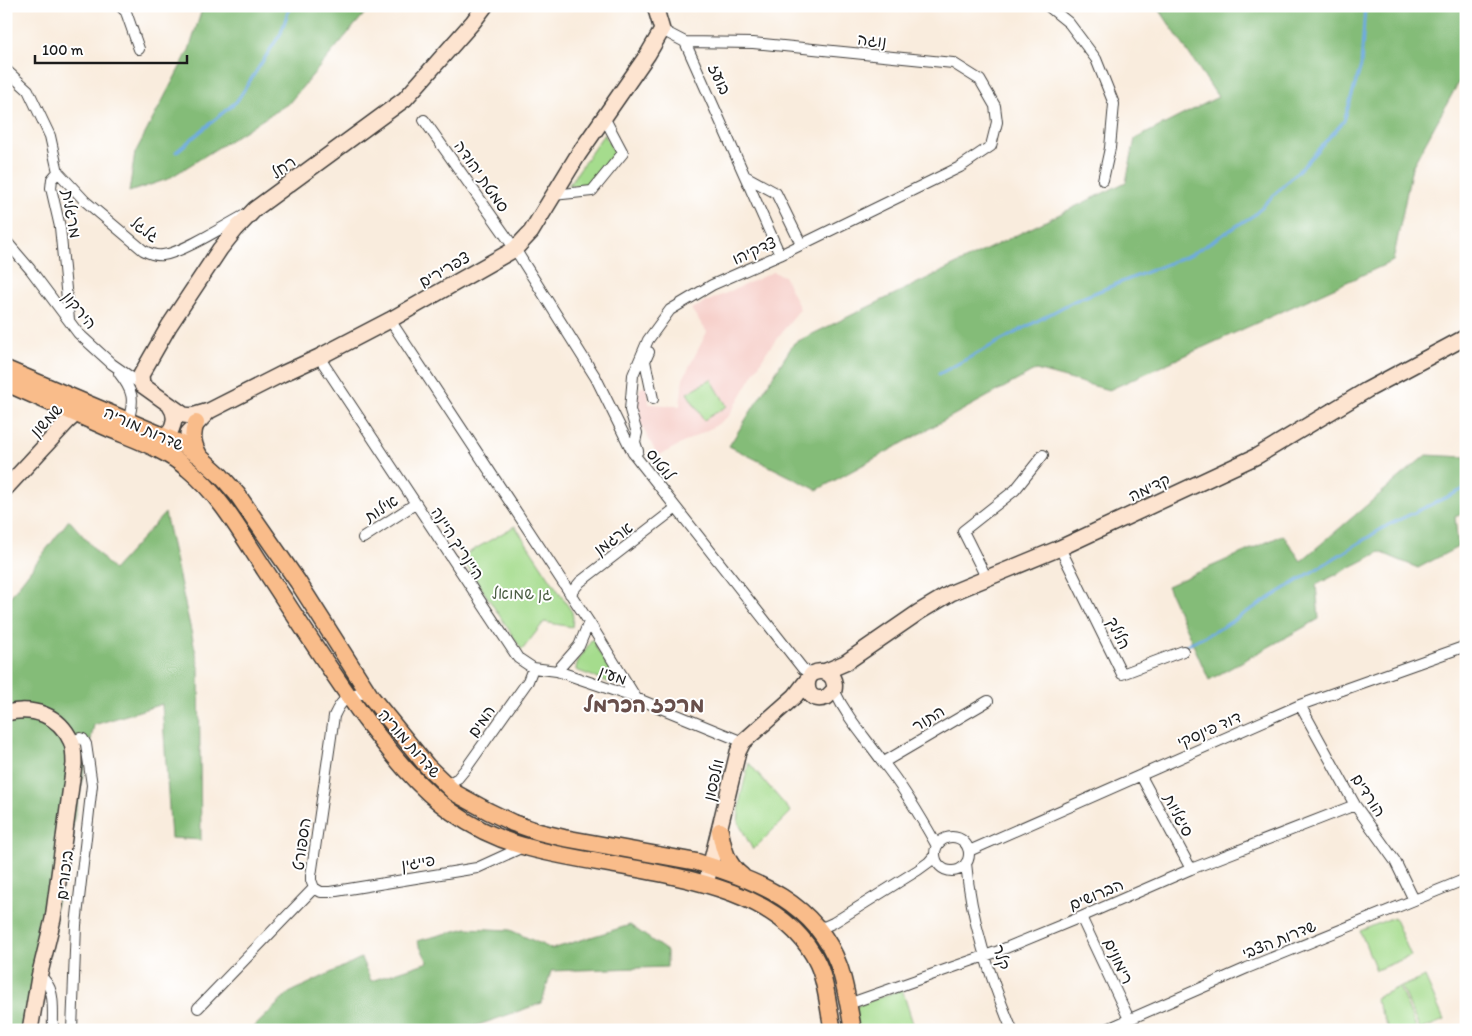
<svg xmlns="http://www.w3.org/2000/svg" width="1472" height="1036" viewBox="0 0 1472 1036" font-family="Itim,'Playpen Sans Hebrew',sans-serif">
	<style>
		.built { fill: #f7d0cb }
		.green { fill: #a5dc8d; stroke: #607c54 }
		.forest { fill: #84bc78; stroke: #506c4a }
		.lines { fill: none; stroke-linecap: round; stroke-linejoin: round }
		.stream { stroke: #6eabe0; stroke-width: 3 }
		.street-casing { stroke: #3d3b39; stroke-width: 12 }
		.secondary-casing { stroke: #3d3b39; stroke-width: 18 }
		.primary-casing { stroke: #3d3b39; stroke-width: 19 }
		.street { stroke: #fff; stroke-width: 10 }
		.secondary { stroke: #fde4d0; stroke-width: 15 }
		.primary { stroke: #f9bc8a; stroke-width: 16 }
		.labels { text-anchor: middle; stroke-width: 4; stroke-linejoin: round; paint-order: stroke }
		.street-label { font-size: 16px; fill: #1c1c1c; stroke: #fff }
		.park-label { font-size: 16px; fill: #4c5f44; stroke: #fff }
		.district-label { font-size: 21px; font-weight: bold; fill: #684f4b; stroke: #fff }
	</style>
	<rect width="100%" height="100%" fill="#fff"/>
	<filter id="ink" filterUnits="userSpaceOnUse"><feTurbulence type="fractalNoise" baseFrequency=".02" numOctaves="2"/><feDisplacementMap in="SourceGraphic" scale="10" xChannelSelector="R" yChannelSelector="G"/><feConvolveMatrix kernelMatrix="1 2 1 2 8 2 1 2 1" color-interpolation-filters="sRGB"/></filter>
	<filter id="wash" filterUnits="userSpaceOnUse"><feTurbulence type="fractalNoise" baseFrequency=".0096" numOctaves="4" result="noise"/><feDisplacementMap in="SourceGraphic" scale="20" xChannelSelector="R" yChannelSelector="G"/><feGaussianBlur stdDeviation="1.12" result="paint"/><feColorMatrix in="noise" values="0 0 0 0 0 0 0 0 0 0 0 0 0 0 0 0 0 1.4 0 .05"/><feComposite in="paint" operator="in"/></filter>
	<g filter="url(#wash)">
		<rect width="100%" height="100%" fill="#f9ecdd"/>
		<!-- built -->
		<path class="built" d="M 773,272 L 784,276 L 800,309 L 767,351 L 729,416 L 715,426 L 658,456 L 635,414 L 640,388 L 648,386 L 649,404 L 680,406 L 683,379 L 707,332 L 691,309 Z"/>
		<!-- green -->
		<path class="green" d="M 604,134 L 615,153 L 589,185 L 568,186 Z
			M 711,379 L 727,406 L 704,420 L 687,393 Z
			M 515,526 L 572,612 L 573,618 L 572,627 L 544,622 L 522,650 L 461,557 Z
			M 591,640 L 595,640 L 596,642 L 595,646 L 618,681 L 616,685 L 576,670 C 575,662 587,649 591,640 Z
			M 749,763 L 791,812 L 753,850 L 738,822 L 741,795 Z
			M 1394,917 L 1411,956 L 1376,970 L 1360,931 Z
			M 1425,977 L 1444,1020 L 1420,1030 L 1401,987 Z
			M 1399,987 L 1417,1030 L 1389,1030 L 1375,998 Z
			M 902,989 L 915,1030 L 858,1030 L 853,1013 L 857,1006 Z"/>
		<!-- forest -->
		<path class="forest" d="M 203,6 L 371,6 L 289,103 L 168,179 L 129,192 L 135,153 L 189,50 Z
			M 1157,6 L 1466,6 L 1466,69 L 1412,167 L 1393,261 L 1109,390 L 1036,370 L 817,490 L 729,446 L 794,343 L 1126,182 L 1135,139 L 1218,97 Z
			M 1426,455 L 1466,457 L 1466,512 L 1455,517 L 1458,547 L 1418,568 L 1380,552 L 1316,585 L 1319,619 L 1209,680 L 1167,586 L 1283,535 L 1301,561 Z
			M 165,513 L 199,667 L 201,840 L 171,838 L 162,704 L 94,725 L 29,1030 L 6,1030 L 6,602 L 69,520 L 113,570 Z
			M 630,925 L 667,951 L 667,967 L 551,971 L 542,1003 L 464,1030 L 379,1030 L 378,1027 L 368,1030 L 251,1030 L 289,993 L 361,958 L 371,981 L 428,962 L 417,941 L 467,928 L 510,930 L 552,949 Z"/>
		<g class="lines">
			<!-- stream -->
			<path class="stream" d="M 176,152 L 237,101 L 281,33 L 290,6
				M 939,374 L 1074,301 L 1192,254 L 1254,215 L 1305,164 L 1344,121 L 1361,66 L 1365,6
				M 1182,647 L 1221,628 L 1388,525 L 1466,488"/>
		</g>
	</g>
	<g filter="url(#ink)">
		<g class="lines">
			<defs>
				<path id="street" d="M 120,6 L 126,12 L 139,49
					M 1048,6 L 1069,23 L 1096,59 L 1114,104 L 1110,148 L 1103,180
					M 662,30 L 685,42 L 780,255
					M 6,70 L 28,90 L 50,136 L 58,172
					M 424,120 L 515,249 L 596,378 L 633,453 L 803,669 L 807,671 L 815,672
					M 58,172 L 85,201 L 143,250 C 150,254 156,256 163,255 C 182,253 226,225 245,215
					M 58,172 L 52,179 L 51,188 L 60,227 L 69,320
					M 745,176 L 776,193 L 801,244
					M 553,195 L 592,191 L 623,153 L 604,117
					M 6,241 L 30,269 L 78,333 L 112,364 L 142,385
					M 390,320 L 589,622 L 636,698
					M 649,352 L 645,361 L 653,399
					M 319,357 L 518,658 L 533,668 L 557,671 L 636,698 L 743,742
					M 119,373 C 133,391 135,399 128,421
					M 633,453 L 638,451 L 635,442 L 637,433 L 630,410 L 633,375 L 648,340 L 670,310 L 712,285 L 780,255 L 960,167 L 991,146 L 997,122 L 995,106 L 980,80 L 953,63 L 753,43 L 685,42
					M 363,538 L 415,504
					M 1060,548 L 1122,674 L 1183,651
					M 986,577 L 963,531 L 1015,490 L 1043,455
					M 570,594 L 580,582 L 676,508
					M 557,671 L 579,646 L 589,622
					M 834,690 C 847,718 864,736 882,761 C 903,787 921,817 937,846
					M 1300,705 L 1355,805 L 1395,861 L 1414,900
					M 71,742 L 80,738 L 83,739 L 86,744 L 92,785 L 76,925 L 72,1030
					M 884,762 L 988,701
					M 1141,776 L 1191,869
					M 446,785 L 458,778 L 467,767 L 528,681 L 533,668
					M935 854a17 17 0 1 1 34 0a17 17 0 1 1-34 0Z
					M 969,851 L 1300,705 L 1466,646
					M 966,863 C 971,921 990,977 1012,1030
					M 314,888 L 311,880 L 311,876 L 334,716 C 341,700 353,687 371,697
					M 314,888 L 321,892 L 330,892 L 477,868 L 523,847
					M 1081,917 L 1129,1019
					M 817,925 L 824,927 L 833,923 L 918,870 L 929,862 L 935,855
					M 40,976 C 57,988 52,1011 53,1030
					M 198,1008 L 314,888
					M 848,1008 L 854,1002 L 996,952 L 1081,917 L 1191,869 L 1355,805
					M 1105,1030 L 1247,968 L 1466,879"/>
				<path id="secondary" d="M 209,411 L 192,416 L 184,415 L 142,385 L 141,375 L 169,326 L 220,249 L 236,229 L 255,209 L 405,99 L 473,22 L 485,6
					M 188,433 L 209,411 L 282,374 L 319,357 L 390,320 L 515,249 L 531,232 L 578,155 L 648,54 L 662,30 L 655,6
					M 165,448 C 167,432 181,421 170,406
					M 6,488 L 68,421 L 77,413 L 86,408
					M 824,672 L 845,663 L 919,612 L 951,593 L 1060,548 L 1257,456 L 1367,390 L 1466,337
					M 6,713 C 33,706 59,715 71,741 C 74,748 74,757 74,764 L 53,919 L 39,977 L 30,1030
					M 706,884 L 738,752 L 743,742 L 795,696 L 812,674 C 825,667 837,676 834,690 L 827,697 C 814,702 805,694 808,680"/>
				<path id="primary" d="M 6,369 L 180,443 L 200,457 L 221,476 L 237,494 L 298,582 L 371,697 L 427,766 L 455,793 L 488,811 L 513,823 L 539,832 L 564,838 L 697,862 C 757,880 816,903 839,966 C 846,986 849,1009 853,1030
					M 6,383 C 40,398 74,413 108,428 C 136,440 165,449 188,469 C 221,496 242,535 265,570 C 298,620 330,671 365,719 C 391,753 417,787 452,812 C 473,827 498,839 523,846 C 610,873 775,868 818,964 C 827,984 828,1009 833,1030
					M 196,423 C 191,436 193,445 200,457
					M 720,831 C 723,848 727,865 742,876"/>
			</defs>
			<!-- street casing -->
			<use href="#street" class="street-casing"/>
			<!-- secondary casing -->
			<use href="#secondary" class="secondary-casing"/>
			<!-- primary casing -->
			<use href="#primary" class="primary-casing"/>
			<!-- street -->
			<use href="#street" class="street"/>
			<!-- secondary -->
			<use href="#secondary" class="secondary"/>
			<!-- primary -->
			<use href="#primary" class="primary"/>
		</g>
	</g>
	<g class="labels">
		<!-- street labels -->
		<g class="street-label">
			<text transform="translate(872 40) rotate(6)" y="6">נוגה</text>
			<text transform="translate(720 79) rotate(66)" y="6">בועז</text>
			<text transform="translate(283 167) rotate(-36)" y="6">רחל</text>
			<text transform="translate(482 176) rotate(55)" y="6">סמטת יהודה</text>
			<text transform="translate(72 214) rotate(80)" y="6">מרגלית</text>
			<text transform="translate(145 229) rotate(36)" y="6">גלגל</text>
			<text transform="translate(754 250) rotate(-24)" y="6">צדקיהו</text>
			<text transform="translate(444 269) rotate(-30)" y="6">צפרירים</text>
			<text transform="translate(80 310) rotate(51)" y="6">הירקון</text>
			<text transform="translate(46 420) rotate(-46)" y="6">שמשון</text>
			<text transform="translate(144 428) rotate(24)" y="6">שדרות מוריה</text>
			<text transform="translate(661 464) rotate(52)" y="6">לוטוס</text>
			<text transform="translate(1149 487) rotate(-25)" y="6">קדימה</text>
			<text transform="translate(381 508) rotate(-33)" y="6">אילות</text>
			<text transform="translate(613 538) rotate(-37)" y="6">ארגמן</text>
			<text transform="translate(458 543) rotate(57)" y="6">היינריך היינה</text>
			<text transform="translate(1119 633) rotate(64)" y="6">הלילך</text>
			<text transform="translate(613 675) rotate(19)" y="6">מעין</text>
			<text transform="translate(928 718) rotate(-31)" y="6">התור</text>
			<text transform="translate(481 721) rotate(-55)" y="6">המים</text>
			<text transform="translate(1209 729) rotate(-24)" y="6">דוד פינסקי</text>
			<text transform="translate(410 743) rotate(49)" y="6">שדרות מוריה</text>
			<text transform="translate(713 780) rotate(-77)" y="6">וולפסון</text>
			<text transform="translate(1369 795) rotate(57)" y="6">הורדים</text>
			<text transform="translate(1179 815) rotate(62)" y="6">סיגליות</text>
			<text transform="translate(301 844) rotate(-82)" y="6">הספורט</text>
			<text transform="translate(418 862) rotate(-9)" y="6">פייגין</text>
			<text transform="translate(64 875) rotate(-83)" y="6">ביכורים</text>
			<text transform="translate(1096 894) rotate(-23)" y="6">הברושים</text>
			<text transform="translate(1279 939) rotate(-22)" y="6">שדרות הצבי</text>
			<text transform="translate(1002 957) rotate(73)" y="6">קלר</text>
			<text transform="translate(1119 961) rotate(65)" y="6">רימונים</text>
		</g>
		<!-- park labels -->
		<g class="park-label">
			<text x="522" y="599">גן שמואל</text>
		</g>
		<!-- district labels -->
		<g class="district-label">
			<text x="644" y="712">מרכז הכרמל</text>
		</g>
	</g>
	<!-- margin -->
	<rect width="1472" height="1036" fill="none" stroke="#fff" stroke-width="25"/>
	<!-- scale -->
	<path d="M35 55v8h152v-8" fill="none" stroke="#1c1c1c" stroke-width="2.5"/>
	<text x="42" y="55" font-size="15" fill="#1c1c1c" stroke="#ffffff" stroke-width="4" paint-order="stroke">100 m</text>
</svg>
